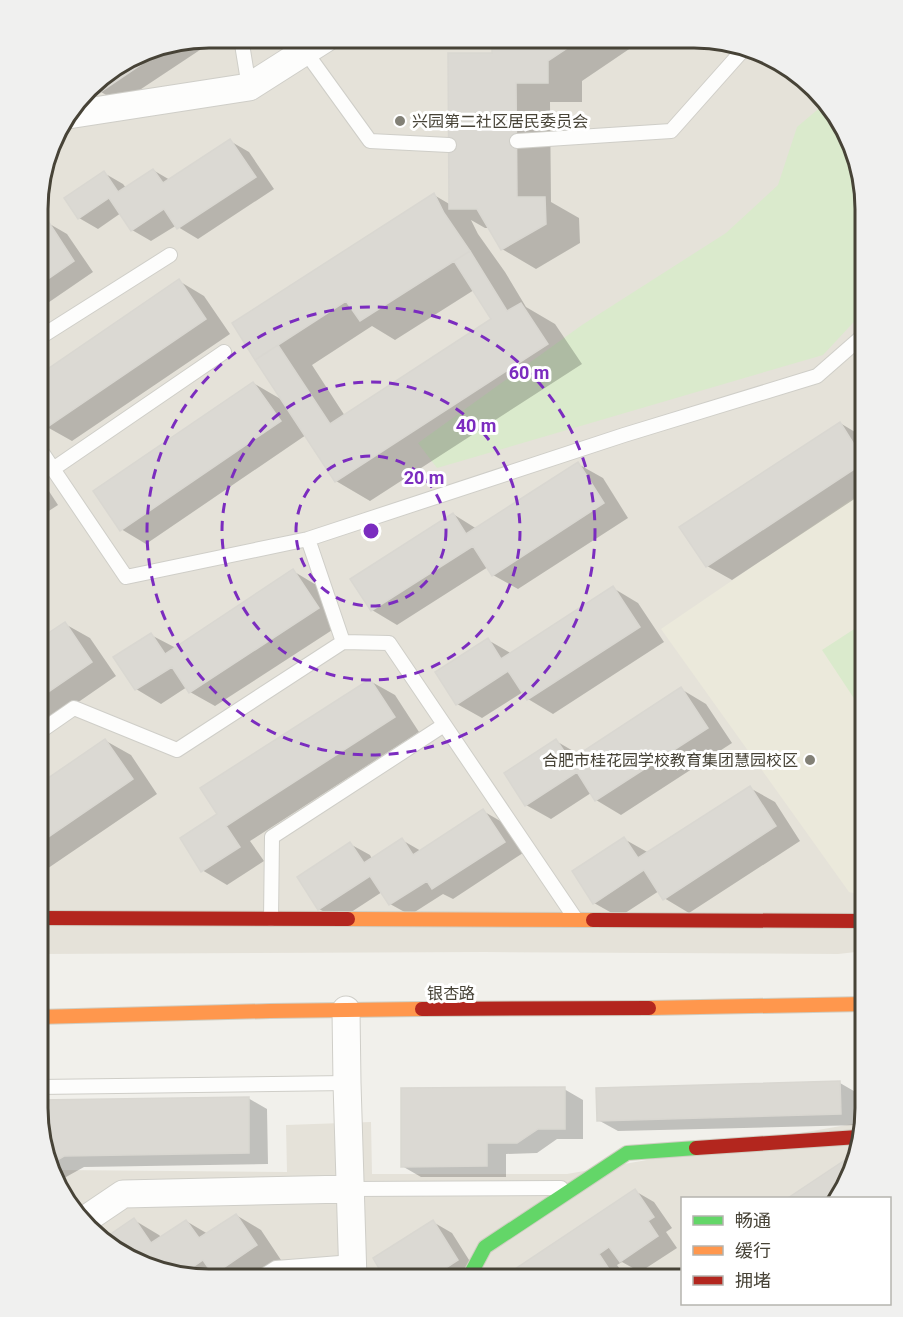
<svg xmlns="http://www.w3.org/2000/svg" width="903" height="1317" viewBox="0 0 903 1317" font-family="Roboto,'Noto Sans SC',sans-serif">
	<style>
		.residential { fill: #e5e2d9 }
		.education { fill: #ebe9db }
		.green { fill: #daeacc }
		.shadow { fill: #0003; fill-rule: evenodd }
		.building { fill: #dbd9d3; stroke: #d9d7d1; stroke-width: 1.5 }
		.lines { fill: none; stroke-linecap: round; stroke-linejoin: round }
		.lane-casing { stroke: #cfcec8; stroke-width: 16 }
		.street-casing { stroke: #cfcec8; stroke-width: 29 }
		.fast-casing { stroke: #d0cec2; stroke-width: 16 }
		.slow-casing { stroke: #d0cec2; stroke-width: 16 }
		.jam-casing { stroke: #d0cec2; stroke-width: 16 }
		.lane { stroke: #fdfdfc; stroke-width: 14 }
		.street { stroke: #fdfdfc; stroke-width: 27 }
		.fast { stroke: #63d668; stroke-width: 14 }
		.slow { stroke: #ff974d; stroke-width: 14 }
		.jam { stroke: #b3261e; stroke-width: 14 }
		.ring { fill: none; stroke: #7b2cbf; stroke-width: 3; stroke-dasharray: 10 8 }
		.poi-dot { fill: #828076; stroke: #fff; stroke-width: 2 }
		.labels { text-anchor: middle; stroke-width: 6; stroke-linejoin: round; paint-order: stroke }
		.poi-label { font-size: 16px; fill: #474337; stroke: #fff; text-anchor: start }
		.street-label { font-size: 16px; fill: #474337; stroke: #fff }
		.rim { fill: none; stroke: #474337; stroke-width: 3 }
		.centre { fill: #7b2cbf; stroke: #fff; stroke-width: 3 }
		.ring-label { font-size: 18px; text-anchor: middle; font-weight: bold; fill: #7b2cbf; stroke: #fff; stroke-width: 6; stroke-linejoin: round; paint-order: stroke }
	</style>
	<rect width="100%" height="100%" fill="#f1f0eb"/>
	<!-- residential -->
	<path class="residential" d="M 209,38 L 716,39 L 798,73 L 852,143 L 865,209 L 865,951 L 838,954 L 485,952 L 38,954 L 39,187 L 60,124 L 96,80 L 154,47 Z
		M 371,1122 L 372,1174 L 567,1174 L 864,1122 L 835,1198 L 682,1198 L 682,1279 L 187,1278 L 105,1244 L 52,1176 L 61,1170 L 287,1172 L 286,1125 Z"/>
	<!-- education -->
	<path class="education" d="M 865,490 L 865,896 L 849,892 L 661,629 Z"/>
	<!-- green -->
	<path class="green" d="M 823,105 L 852,143 L 865,209 L 865,310 L 823,355 L 437,468 L 418,443 L 582,325 L 726,233 L 778,185 L 797,127 Z
		M 865,622 L 865,715 L 822,650 Z"/>
	<!-- shadow -->
	<path class="shadow" d="M 209,38 L 218,38 L 120,103 L 101,92 L 96,80 L 154,47 Z
		M 494,38 L 644,39 L 582,81 L 582,102 L 550,102 L 551,202 L 579,218 L 580,243 L 536,269 L 502,249 L 490,228 L 485,228 L 471,220 L 478,234 L 505,272 L 526,307 L 555,324 L 582,364 L 370,501 L 336,481 L 306,435 L 146,544 L 121,529 L 253,383 L 284,401 L 234,323 L 434,195 L 451,205 L 494,54 ZM 474,290 L 493,319 L 345,416 L 312,365 L 372,326 L 395,340 Z
		M 230,141 L 249,152 L 274,189 L 198,239 L 178,227 L 177,225 L 151,241 L 132,230 L 121,213 L 98,229 L 79,218 L 104,173 L 123,184 L 126,188 L 153,170 L 170,180 Z
		M 48,223 L 67,234 L 93,272 L 39,309 L 39,229 Z
		M 179,281 L 204,296 L 230,334 L 72,441 L 47,427 L 39,415 L 39,377 Z
		M 865,398 L 865,409 L 861,402 Z
		M 840,423 L 865,438 L 865,492 L 732,580 L 707,566 Z
		M 578,464 L 603,478 L 628,518 L 518,589 L 493,575 L 488,567 L 397,625 L 372,610 L 352,579 L 453,514 L 477,529 Z
		M 39,476 L 58,505 L 38,518 Z
		M 293,571 L 318,586 L 343,623 L 215,706 L 190,692 L 187,687 L 161,704 L 136,689 L 151,635 L 176,648 Z
		M 613,588 L 638,603 L 664,642 L 553,714 L 528,699 L 523,692 L 482,718 L 457,704 L 488,640 L 512,654 Z
		M 65,624 L 90,638 L 116,676 L 38,730 L 38,642 Z
		M 370,681 L 395,695 L 419,732 L 250,841 L 264,861 L 227,885 L 202,870 L 219,815 Z
		M 681,689 L 706,704 L 732,743 L 621,815 L 596,800 L 591,793 L 551,819 L 526,805 L 556,741 L 580,755 Z
		M 106,741 L 131,755 L 157,794 L 38,875 L 38,787 Z
		M 750,788 L 775,802 L 800,841 L 689,913 L 664,898 L 659,891 L 619,917 L 594,903 L 624,839 L 649,853 Z
		M 483,811 L 502,822 L 523,853 L 453,899 L 443,894 L 410,915 L 390,904 L 382,892 L 339,920 L 319,909 L 350,844 L 370,855 L 372,859 L 402,840 L 421,851 Z
		M 840,1083 L 859,1094 L 860,1125 L 618,1131 L 598,1120 Z
		M 564,1089 L 583,1100 L 583,1139 L 557,1139 L 537,1153 L 506,1154 L 506,1177 L 421,1177 L 402,1166 Z
		M 248,1098 L 267,1109 L 268,1164 L 84,1167 L 57,1182 L 51,1174 L 38,1108 L 38,1102 Z
		M 845,1162 L 848,1164 L 835,1198 L 791,1198 Z
		M 635,1191 L 654,1202 L 672,1228 L 666,1232 L 677,1248 L 640,1272 L 622,1262 L 617,1265 L 627,1279 L 503,1279 Z
		M 236,1215 L 261,1230 L 281,1260 L 254,1278 L 187,1278 L 105,1244 L 103,1241 L 134,1220 L 159,1235 L 162,1238 L 186,1221 L 208,1234 Z
		M 433,1222 L 452,1233 L 476,1271 L 465,1279 L 387,1279 Z
		M 682,1271 L 682,1279 L 677,1279 L 675,1276 Z"/>
	<!-- building -->
	<path class="building" d="M 492,38 L 581,39 L 548,61 L 548,83 L 516,83 L 517,197 L 545,197 L 546,224 L 501,250 L 477,209 L 449,209 L 448,53 L 492,53 Z
		M 173,43 L 99,93 L 93,84 L 96,80 L 154,47 Z
		M 230,139 L 256,177 L 177,229 L 164,209 L 131,231 L 109,198 L 78,219 L 64,198 L 104,171 L 118,192 L 153,169 L 163,183 Z
		M 434,193 L 444,213 L 470,251 L 360,321 L 346,301 L 255,360 L 232,323 Z
		M 48,221 L 74,261 L 39,285 L 39,227 Z
		M 470,251 L 507,311 L 521,303 L 548,344 L 335,482 L 255,360 L 278,345 L 330,424 L 491,319 L 454,261 Z
		M 179,279 L 206,319 L 46,428 L 39,417 L 39,375 Z
		M 253,382 L 281,421 L 120,531 L 93,491 Z
		M 840,422 L 865,462 L 706,567 L 679,527 Z
		M 578,462 L 604,503 L 492,576 L 473,546 L 371,611 L 350,579 L 453,513 L 466,534 Z
		M 293,569 L 319,608 L 189,693 L 172,667 L 135,690 L 113,657 L 151,633 L 165,654 Z
		M 613,586 L 640,627 L 527,700 L 508,671 L 456,705 L 435,672 L 488,638 L 501,659 Z
		M 65,622 L 92,662 L 38,699 L 38,640 Z
		M 370,679 L 395,717 L 226,826 L 240,847 L 201,872 L 180,838 L 217,814 L 200,788 Z
		M 681,687 L 708,728 L 595,801 L 577,772 L 525,806 L 504,773 L 556,739 L 570,760 Z
		M 105,739 L 133,779 L 38,844 L 38,785 Z
		M 750,786 L 776,826 L 663,900 L 644,870 L 593,904 L 572,871 L 624,837 L 638,858 Z
		M 483,809 L 505,842 L 432,889 L 427,881 L 389,905 L 370,876 L 318,910 L 297,877 L 350,842 L 364,863 L 402,838 L 413,855 Z
		M 840,1081 L 841,1114 L 597,1121 L 596,1088 Z
		M 565,1087 L 565,1129 L 538,1129 L 517,1143 L 487,1143 L 487,1166 L 401,1167 L 401,1088 Z
		M 249,1097 L 249,1153 L 64,1156 L 49,1165 L 38,1108 L 38,1100 Z
		M 845,1160 L 848,1165 L 835,1198 L 788,1198 Z
		M 635,1189 L 654,1217 L 648,1221 L 658,1236 L 620,1262 L 609,1247 L 599,1254 L 609,1269 L 593,1279 L 566,1279 L 564,1276 L 560,1279 L 500,1279 Z
		M 236,1214 L 257,1245 L 213,1275 L 203,1260 L 181,1275 L 163,1268 L 157,1260 L 152,1263 L 105,1244 L 102,1240 L 134,1218 L 151,1243 L 186,1220 L 199,1238 Z
		M 433,1220 L 458,1260 L 429,1279 L 385,1279 L 373,1258 Z"/>
	<g class="lines">
		<defs>
			<path id="lane" d="M 241,38 L 249,87
				M 305,51 L 370,141 L 449,145
				M 517,141 L 671,131 L 743,50
				M 39,338 L 170,255
				M 39,448 L 53,469 L 224,352
				M 53,469 L 126,577 L 308,539 L 624,435 L 817,376 L 865,334
				M 308,539 L 343,642
				M 38,733 L 74,708 L 177,750 L 343,642 L 389,643 L 575,918
				M 271,919 L 272,837 L 444,725
				M 38,1087 L 347,1083
				M 350,1189 L 561,1188
				M 260,1278 L 276,1268 L 353,1262"/>
			<path id="street" d="M 68,115 L 249,87 L 326,38
				M 346,1010 L 347,1083 L 353,1279
				M 86,1219 L 123,1194 L 350,1189"/>
			<path id="fast" d="M 468,1279 L 485,1247 L 627,1153 L 696,1148"/>
			<path id="slow" d="M 348,919 L 593,920
				M 649,1008 L 865,1004
				M 38,1017 L 270,1011 L 422,1009"/>
			<path id="jam" d="M 38,918 L 348,919
				M 593,920 L 865,921
				M 422,1009 L 649,1008
				M 696,1148 L 858,1137"/>
		</defs>
		<!-- lane casing -->
		<use href="#lane" class="lane-casing"/>
		<!-- street casing -->
		<use href="#street" class="street-casing"/>
		<!-- fast casing -->
		<use href="#fast" class="fast-casing"/>
		<!-- slow casing -->
		<use href="#slow" class="slow-casing"/>
		<!-- jam casing -->
		<use href="#jam" class="jam-casing"/>
		<!-- lane -->
		<use href="#lane" class="lane"/>
		<!-- street -->
		<use href="#street" class="street"/>
		<!-- fast -->
		<use href="#fast" class="fast"/>
		<!-- slow -->
		<use href="#slow" class="slow"/>
		<!-- jam -->
		<use href="#jam" class="jam"/>
	</g>
	<!-- distance rings -->
	<g class="ring">
		<circle cx="371" cy="531" r="75"/>
		<circle cx="371" cy="531" r="149"/>
		<circle cx="371" cy="531" r="224"/>
	</g>
	<!-- markers -->
	<g class="poi-dot">
		<circle cx="400" cy="121" r="6"/>
		<circle cx="810" cy="760" r="6"/>
	</g>
	<g class="labels">
		<!-- poi labels -->
		<g class="poi-label">
			<text x="412" y="127">兴园第二社区居民委员会</text>
			<text x="798" y="766" text-anchor="end">合肥市桂花园学校教育集团慧园校区</text>
		</g>
		<!-- street labels -->
		<g class="street-label">
			<text x="451" y="999">银杏路</text>
		</g>
	</g>
	<!-- crop -->
	<path d="M0 0H903V1317H0ZM209 48H694A161 161 0 0 1 855 209V1108A161 161 0 0 1 694 1269H209A161 161 0 0 1 48 1108V209A161 161 0 0 1 209 48Z" fill="#f0f0ef" fill-rule="evenodd"/>
	<path class="rim" d="M209 48H694A161 161 0 0 1 855 209V1108A161 161 0 0 1 694 1269H209A161 161 0 0 1 48 1108V209A161 161 0 0 1 209 48Z"/>
	<circle cx="371" cy="531" r="9" class="centre"/>
	<g class="ring-label">
		<text x="529" y="379">60 m</text>
		<text x="476" y="432">40 m</text>
		<text x="424" y="484">20 m</text>
	</g>
	<!-- legend -->
	<rect x="681" y="1197" width="210" height="108" fill="#ffffff" stroke="#b5b4af" stroke-width="1.5"/>
	<rect x="693" y="1216" width="30" height="9" fill="#63d668" stroke="#b5b4af" stroke-width="1.5"/>
	<text x="735" y="1227" font-size="18" fill="#474337">畅通</text>
	<rect x="693" y="1246" width="30" height="9" fill="#ff974d" stroke="#b5b4af" stroke-width="1.5"/>
	<text x="735" y="1257" font-size="18" fill="#474337">缓行</text>
	<rect x="693" y="1276" width="30" height="9" fill="#b3261e" stroke="#b5b4af" stroke-width="1.5"/>
	<text x="735" y="1287" font-size="18" fill="#474337">拥堵</text>
</svg>
